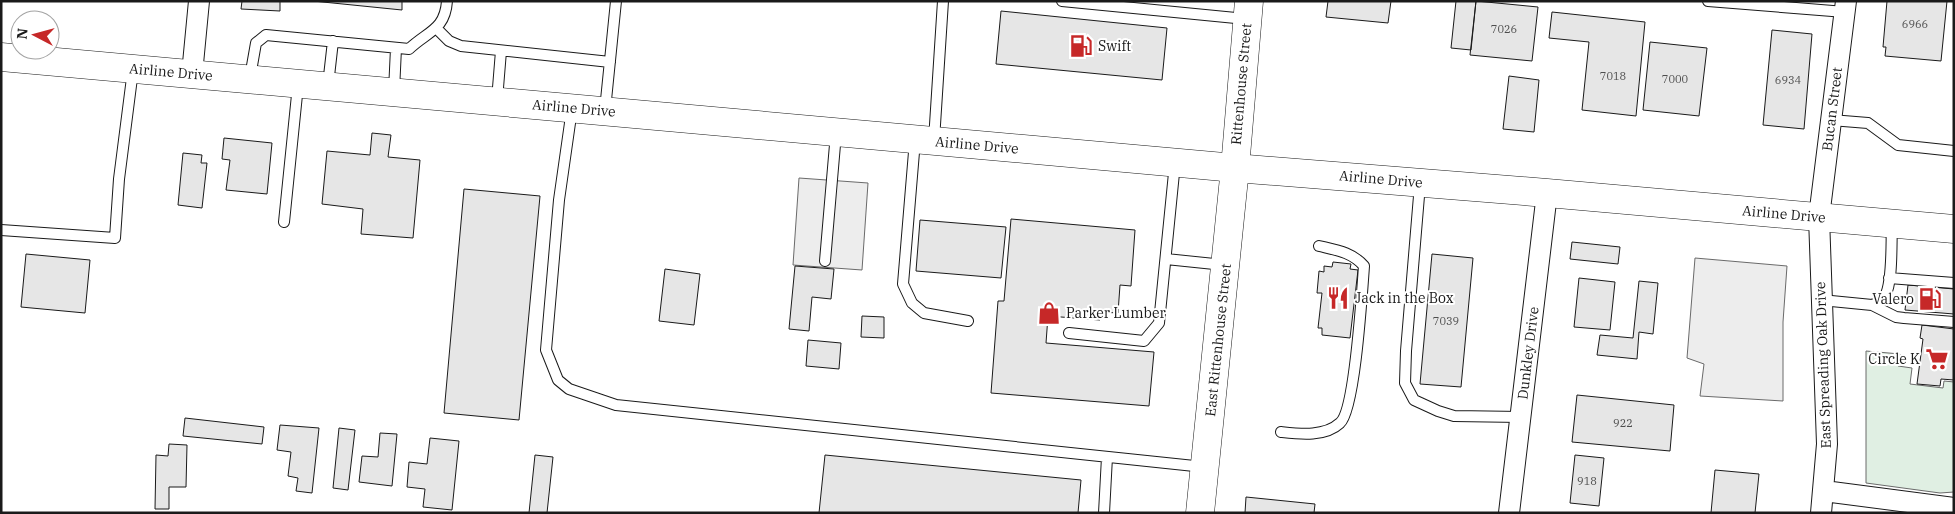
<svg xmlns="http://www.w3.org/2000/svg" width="1955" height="514" viewBox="0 0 1955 514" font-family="'IBM Plex Serif',serif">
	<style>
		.green { fill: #e0efe3; stroke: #6a6a6a }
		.parking { fill: #ededed; stroke: #6a6a6a }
		.building { fill: #e6e6e6; stroke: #1a1a1a }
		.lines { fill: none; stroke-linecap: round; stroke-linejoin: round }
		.lane-casing { stroke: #1a1a1a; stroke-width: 12 }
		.street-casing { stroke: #1a1a1a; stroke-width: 22 }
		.secondary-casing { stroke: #1a1a1a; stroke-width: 29 }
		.lane { stroke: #fff; stroke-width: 10 }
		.street { stroke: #fff; stroke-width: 20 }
		.secondary { stroke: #fff; stroke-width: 28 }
		.labels { text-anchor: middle; stroke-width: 4; stroke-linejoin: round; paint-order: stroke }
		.number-label { font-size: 11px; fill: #4d4d4d }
		.poi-label { font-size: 14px; fill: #1a1a1a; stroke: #fff; text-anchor: start }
		.street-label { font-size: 14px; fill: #1a1a1a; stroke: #fff }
	</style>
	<rect width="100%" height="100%" fill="#fff"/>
	<!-- green -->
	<path class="green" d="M 1866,351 L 1900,354 L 1898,366 L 1912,368 L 1910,384 L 1943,388 L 1944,381 L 1954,382 L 1954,492 L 1940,493 L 1866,483 Z"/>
	<!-- parking -->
	<path class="parking" d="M 799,178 L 868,183 L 862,270 L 793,265 Z
		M 1695,258 L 1787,266 L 1783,322 L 1783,401 L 1700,396 L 1704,364 L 1687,358 Z"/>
	<!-- building -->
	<path class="building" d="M 242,1 L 280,1 L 280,11 L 241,9 Z
		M 313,1 L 402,1 L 402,10 Z
		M 1328,1 L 1391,1 L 1388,23 L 1326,17 Z
		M 1456,1 L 1476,1 L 1471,50 L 1451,48 Z
		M 1476,1 L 1538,7 L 1532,61 L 1470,55 Z
		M 1887,1 L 1947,1 L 1941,61 L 1885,56 L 1886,47 L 1883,47 Z
		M 1001,11 L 1167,28 L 1162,80 L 996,64 Z
		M 1552,12 L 1645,22 L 1636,116 L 1582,110 L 1589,42 L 1549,38 Z
		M 1772,30 L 1812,34 L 1804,129 L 1763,125 Z
		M 1650,42 L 1707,48 L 1699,116 L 1643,110 Z
		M 1509,76 L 1539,80 L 1534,132 L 1503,129 Z
		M 372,133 L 391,135 L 388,157 L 420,160 L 413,238 L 361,234 L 363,209 L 322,204 L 327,151 L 370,155 Z
		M 224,138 L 272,143 L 267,194 L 226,190 L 230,160 L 222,159 Z
		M 183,153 L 202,155 L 201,163 L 207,163 L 202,208 L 178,205 Z
		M 464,189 L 540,196 L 519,420 L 444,413 Z
		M 1011,219 L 1135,230 L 1131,286 L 1120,285 L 1118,313 L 1101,312 L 1100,320 L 1048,316 L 1046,343 L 1154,352 L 1149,406 L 991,393 L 998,301 L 1004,301 Z
		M 920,220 L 1006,227 L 1001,278 L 916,271 Z
		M 1572,242 L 1620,247 L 1618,264 L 1570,259 Z
		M 26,254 L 90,260 L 85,313 L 21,307 Z
		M 1432,254 L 1473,258 L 1461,387 L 1420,384 Z
		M 1333,262 L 1351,264 L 1350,269 L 1358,270 L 1350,338 L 1322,335 L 1322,328 L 1318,328 L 1322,293 L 1317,293 L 1319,271 L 1324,272 L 1324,266 L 1332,267 Z
		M 795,266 L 834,269 L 831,299 L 812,297 L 809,331 L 789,329 Z
		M 665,269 L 700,274 L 694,325 L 659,321 Z
		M 1579,278 L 1615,282 L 1610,330 L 1574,327 Z
		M 1639,281 L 1658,283 L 1653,334 L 1639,332 L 1637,359 L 1597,355 L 1600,335 L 1633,338 Z
		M 1908,285 L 1954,289 L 1954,314 L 1905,310 Z
		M 862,316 L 884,317 L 884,338 L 861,337 Z
		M 1922,325 L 1954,329 L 1954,380 L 1941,379 L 1940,386 L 1917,384 L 1923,339 L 1920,338 Z
		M 808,340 L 841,343 L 839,369 L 806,366 Z
		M 1577,395 L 1674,405 L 1670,451 L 1572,442 Z
		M 185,418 L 264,427 L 262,444 L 183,436 Z
		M 280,425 L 319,428 L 312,493 L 296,491 L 298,478 L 288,476 L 291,452 L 277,450 Z
		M 339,428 L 355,430 L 348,490 L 333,488 Z
		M 380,433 L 397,434 L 392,486 L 359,482 L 362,456 L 378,457 Z
		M 430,438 L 459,441 L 452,510 L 423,507 L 425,489 L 407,487 L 409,462 L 427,464 Z
		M 169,444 L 187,445 L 186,487 L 169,487 L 169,509 L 155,509 L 156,455 L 168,456 Z
		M 535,455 L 553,457 L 547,513 L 529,513 Z
		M 825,455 L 1081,480 L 1078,513 L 819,513 Z
		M 1575,455 L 1604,458 L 1599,506 L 1570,503 Z
		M 1715,470 L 1759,474 L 1755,513 L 1711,513 Z
		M 1246,497 L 1315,504 L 1314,513 L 1245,513 Z"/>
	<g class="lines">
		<defs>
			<path id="lane" d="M 1062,1 L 1246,19
				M 1708,1 L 1845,12
				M 436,28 L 449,41 L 461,46 L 610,62
				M 250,77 L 256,43 L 266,35 L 409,49 C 428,31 445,30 447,1
				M 328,85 L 333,41
				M 394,91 L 396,48
				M 497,100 L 501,51
				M 572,109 L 559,200 L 546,350 L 558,380 L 569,389 L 616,405 L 1204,467
				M 605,110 L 616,1
				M 1831,120 L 1868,123 L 1898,145 L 1954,151
				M 915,140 L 903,284 L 912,303 L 924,313 L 968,321
				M 934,140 L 943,1
				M 1420,184 L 1406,351 L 1405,383 L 1414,400 L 1438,411 L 1454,416 L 1521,417
				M 284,222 L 298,85
				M 1,230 L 115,238 L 119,179 L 133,70
				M 1166,259 L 1224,265
				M 825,261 L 836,133
				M 1889,278 L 1954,283
				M 1821,300 L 1872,305 L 1896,317 L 1904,318 L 1954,322
				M 1872,305 C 1878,303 1882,301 1885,296 C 1893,282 1891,242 1892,225
				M 1069,333 L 1144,341 L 1159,323 L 1175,163
				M 1281,432 C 1300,434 1325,437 1340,423 C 1355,410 1362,292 1364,266 C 1352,252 1336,250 1319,246
				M 1104,513 L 1107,457"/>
			<path id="street" d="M 192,74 L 199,1
				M 1824,491 L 1954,508
				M 1509,513 L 1547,193
				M 1821,513 L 1827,444 L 1819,217 L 1846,1"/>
			<path id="secondary" d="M 1,57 L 1235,168 L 1547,193 L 1954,229
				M 1200,513 L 1235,168 L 1249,1"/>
		</defs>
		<!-- lane casing -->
		<use href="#lane" class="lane-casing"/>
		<!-- street casing -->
		<use href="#street" class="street-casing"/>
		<!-- secondary casing -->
		<use href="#secondary" class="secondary-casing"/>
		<!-- lane -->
		<use href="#lane" class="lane"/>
		<!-- street -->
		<use href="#street" class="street"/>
		<!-- secondary -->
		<use href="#secondary" class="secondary"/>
	</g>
	<!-- icons -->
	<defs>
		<symbol id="fuel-bare" viewBox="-9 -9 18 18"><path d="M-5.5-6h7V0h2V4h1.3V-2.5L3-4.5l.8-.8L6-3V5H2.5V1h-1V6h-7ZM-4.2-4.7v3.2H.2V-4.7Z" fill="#c62828" stroke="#fff" stroke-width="2.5" paint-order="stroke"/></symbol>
		<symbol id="restaurant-bare" viewBox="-9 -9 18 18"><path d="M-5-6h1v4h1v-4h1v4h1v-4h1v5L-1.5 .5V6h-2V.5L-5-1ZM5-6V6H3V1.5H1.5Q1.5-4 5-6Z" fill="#c62828" stroke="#fff" stroke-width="2.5" paint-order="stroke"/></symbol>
		<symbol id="shop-bare" viewBox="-9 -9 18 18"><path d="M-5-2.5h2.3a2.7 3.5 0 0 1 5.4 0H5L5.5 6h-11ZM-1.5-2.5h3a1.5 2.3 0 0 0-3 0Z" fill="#c62828" stroke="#fff" stroke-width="2.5" paint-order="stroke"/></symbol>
		<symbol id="supermarket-bare" viewBox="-9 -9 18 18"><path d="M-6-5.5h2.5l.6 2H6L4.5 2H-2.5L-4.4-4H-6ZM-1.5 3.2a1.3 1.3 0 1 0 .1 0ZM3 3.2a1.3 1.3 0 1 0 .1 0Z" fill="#c62828" stroke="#fff" stroke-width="2.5" paint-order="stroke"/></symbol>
	</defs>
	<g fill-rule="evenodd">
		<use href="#fuel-bare" x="1065" y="30" width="32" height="32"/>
		<use href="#restaurant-bare" x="1322" y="282" width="32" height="32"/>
		<use href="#fuel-bare" x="1914" y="283" width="32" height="32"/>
		<use href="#shop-bare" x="1033" y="297" width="32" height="32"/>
		<use href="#supermarket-bare" x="1921" y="343" width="32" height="32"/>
	</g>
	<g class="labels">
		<!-- number labels -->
		<g class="number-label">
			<text x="1915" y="28">6966</text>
			<text x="1504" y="33">7026</text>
			<text x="1613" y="80">7018</text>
			<text x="1675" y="83">7000</text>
			<text x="1788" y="84">6934</text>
			<text x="1446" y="325">7039</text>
			<text x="1623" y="427">922</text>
			<text x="1587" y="485">918</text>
		</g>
		<!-- poi labels -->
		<g class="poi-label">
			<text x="1098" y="51">Swift</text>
			<text x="1355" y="303">Jack in the Box</text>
			<text x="1914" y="304" text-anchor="end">Valero</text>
			<text x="1066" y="318">Parker Lumber</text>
			<text x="1920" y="364" text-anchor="end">Circle K</text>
		</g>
		<!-- street labels -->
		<g class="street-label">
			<text transform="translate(171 72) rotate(5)" y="5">Airline Drive</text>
			<text transform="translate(1241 84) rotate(-85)" y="5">Rittenhouse Street</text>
			<text transform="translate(574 108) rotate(5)" y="5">Airline Drive</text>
			<text transform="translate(1832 109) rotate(-83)" y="5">Bucan Street</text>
			<text transform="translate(977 145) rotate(5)" y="5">Airline Drive</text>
			<text transform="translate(1381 179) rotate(5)" y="5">Airline Drive</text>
			<text transform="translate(1784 214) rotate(5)" y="5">Airline Drive</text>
			<text transform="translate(1218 340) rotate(-84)" y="5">East Rittenhouse Street</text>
			<text transform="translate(1528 353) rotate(-83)" y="5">Dunkley Drive</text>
			<text transform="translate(1823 365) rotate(-92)" y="5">East Spreading Oak Drive</text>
		</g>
	</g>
	<!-- border -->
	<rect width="1955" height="514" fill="none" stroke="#1a1a1a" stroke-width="5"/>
	<!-- north arrow -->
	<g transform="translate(35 35) rotate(276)"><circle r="24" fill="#ffffff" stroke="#a3a3a3"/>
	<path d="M0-4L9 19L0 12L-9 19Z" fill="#c62828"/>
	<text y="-8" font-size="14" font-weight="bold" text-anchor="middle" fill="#1a1a1a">N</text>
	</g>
</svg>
